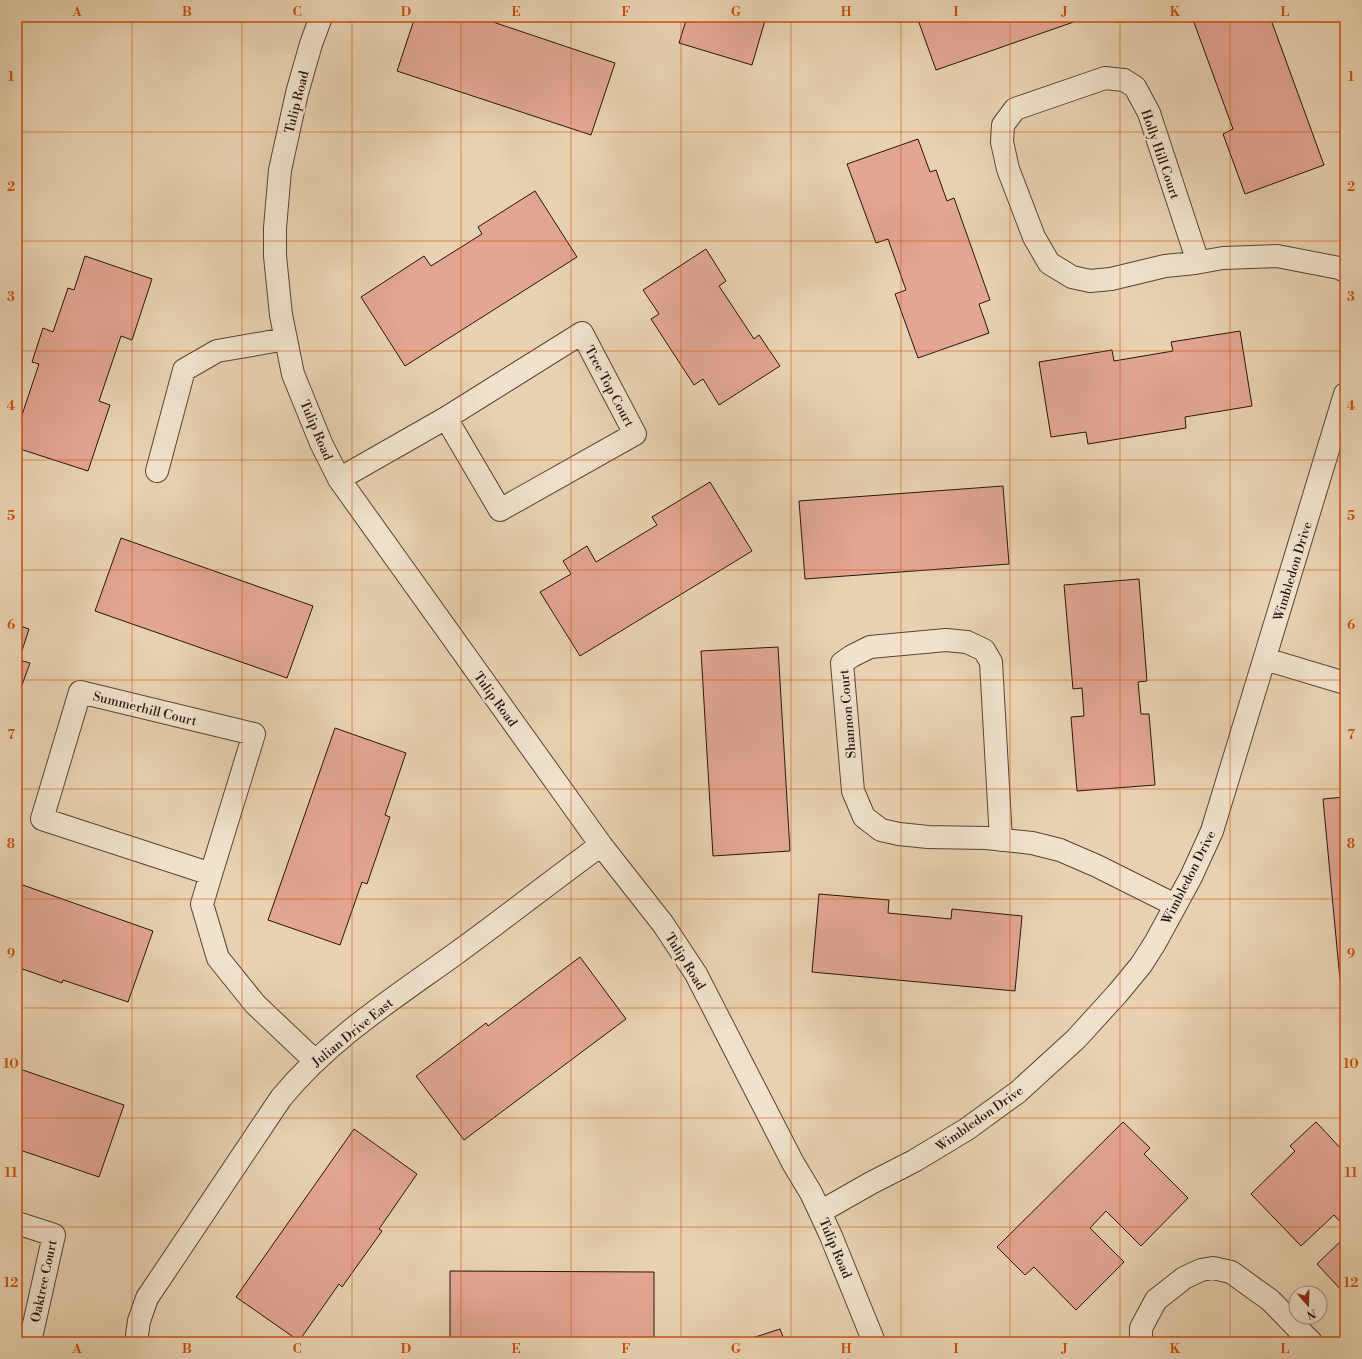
<svg xmlns="http://www.w3.org/2000/svg" width="1362" height="1359" viewBox="0 0 1362 1359" font-family="'Libre Bodoni',serif">
	<style>
		.building { fill: #e2a693; stroke: #29140c }
		.lines { fill: none; stroke-linecap: round; stroke-linejoin: round }
		.street-casing { stroke: #594435; stroke-width: 24 }
		.street { stroke: #f0e2cc; stroke-width: 22 }
		.grid { fill: none; stroke: #cb4f0c; stroke-width: 1; stroke-opacity: 0.55 }
		.labels { text-anchor: middle; stroke-width: 4; stroke-linejoin: round; paint-order: stroke }
		.street-label { font-size: 13px; fill: #29140c; stroke: #f0e2cc }
		.neatline { fill: none; stroke: #cb4f0c; stroke-width: 1.5 }
		.grid-label { font-size: 13px; text-anchor: middle; font-weight: bold; fill: #cb4f0c }
	</style>
	<rect width="100%" height="100%" fill="#e8d2b1"/>
	<filter id="stains"><feTurbulence type="fractalNoise" baseFrequency=".005" numOctaves="4"/><feColorMatrix values="0 0 0 0 .2 0 0 0 0 .09 0 0 0 0 .02 0 0 0 .5 -.17"/></filter>
	<radialGradient id="worn" r=".72"><stop offset=".6" stop-color="#630" stop-opacity="0"/><stop offset="1" stop-color="#630" stop-opacity=".3"/></radialGradient>
	<!-- building -->
	<path class="building" d="M 415,17 L 478,17 L 615,63 L 591,135 L 397,71 Z
		M 687,17 L 766,17 L 752,65 L 679,43 Z
		M 917,17 L 1088,17 L 936,70 Z
		M 1192,17 L 1270,17 L 1324,165 L 1245,194 L 1223,134 L 1233,129 Z
		M 918,139 L 930,172 L 936,170 L 947,201 L 954,198 L 990,300 L 979,304 L 989,333 L 918,358 L 895,294 L 906,290 L 888,239 L 876,243 L 847,164 Z
		M 535,191 L 577,257 L 405,366 L 361,297 L 424,256 L 431,266 L 482,234 L 478,227 Z
		M 706,249 L 726,281 L 719,286 L 754,339 L 759,335 L 780,366 L 719,405 L 703,379 L 694,385 L 651,319 L 659,314 L 643,290 Z
		M 85,256 L 152,279 L 132,340 L 121,336 L 99,401 L 110,405 L 88,471 L 17,448 L 17,430 L 39,364 L 32,362 L 43,328 L 53,332 L 68,288 L 74,290 Z
		M 1240,331 L 1252,406 L 1185,417 L 1186,428 L 1088,444 L 1086,432 L 1051,437 L 1039,362 L 1112,350 L 1114,361 L 1173,351 L 1171,342 Z
		M 710,482 L 752,551 L 580,656 L 540,592 L 571,574 L 563,561 L 587,546 L 596,562 L 657,525 L 652,517 Z
		M 1003,486 L 1009,564 L 805,579 L 799,501 Z
		M 121,538 L 313,606 L 287,678 L 95,611 Z
		M 1139,579 L 1147,681 L 1138,682 L 1141,714 L 1149,714 L 1155,785 L 1077,791 L 1071,717 L 1084,716 L 1082,688 L 1073,689 L 1064,585 Z
		M 17,625 L 29,629 L 19,660 L 30,663 L 22,685 L 17,684 Z
		M 778,647 L 790,851 L 713,856 L 701,651 Z
		M 335,728 L 406,753 L 385,815 L 390,817 L 367,884 L 362,882 L 340,945 L 268,920 Z
		M 1345,797 L 1345,979 L 1340,980 L 1323,799 Z
		M 17,883 L 153,931 L 128,1002 L 63,980 L 62,983 L 17,967 Z
		M 819,894 L 889,900 L 888,913 L 951,919 L 952,909 L 1022,916 L 1015,991 L 812,972 Z
		M 580,957 L 626,1019 L 464,1140 L 416,1076 L 486,1023 L 488,1026 Z
		M 17,1068 L 124,1105 L 99,1177 L 17,1149 Z
		M 1123,1122 L 1150,1148 L 1144,1154 L 1188,1198 L 1141,1246 L 1106,1211 L 1090,1228 L 1124,1262 L 1076,1310 L 1034,1267 L 1025,1275 L 997,1247 Z
		M 1316,1122 L 1345,1153 L 1345,1227 L 1334,1215 L 1301,1246 L 1251,1194 L 1295,1151 L 1290,1146 Z
		M 354,1129 L 417,1174 L 379,1229 L 382,1231 L 342,1287 L 339,1284 L 299,1341 L 236,1297 Z
		M 1345,1237 L 1345,1294 L 1317,1264 Z
		M 450,1271 L 654,1272 L 654,1342 L 450,1342 Z
		M 780,1329 L 785,1342 L 740,1342 Z"/>
	<g class="lines">
		<defs>
			<path id="street" d="M 321,17 L 311,44 L 297,93 L 280,170 L 275,228 L 275,256 L 281,315 L 293,374 L 321,443 L 339,479 L 601,845 L 663,924 L 696,974 L 793,1163 L 811,1193 L 820,1212 L 831,1236 L 874,1342
				M 1198,262 L 1149,113 L 1135,87 L 1124,80 L 1105,78 L 1015,109 L 1003,125 L 1002,142 L 1008,169 L 1034,237 L 1049,263 L 1072,277 L 1090,281 L 1111,279 L 1165,266 L 1195,263 L 1223,258 L 1277,256 L 1339,268 L 1345,271
				M 157,471 L 184,370 L 217,351 L 286,339
				M 339,479 L 446,418 L 582,333 L 635,434 L 500,510 L 446,418
				M 1265,659 L 1345,683
				M 80,692 L 254,734 L 211,874 L 42,819 Z
				M 1001,840 L 991,662 L 984,650 L 967,642 L 946,640 L 870,647 L 852,656 L 842,663 L 853,791 L 864,817 L 881,830 L 899,834 L 928,837 L 986,838 L 1032,843 L 1060,850 L 1097,866 L 1175,905
				M 211,874 L 202,904 L 218,958 L 255,1004 L 315,1061
				M 820,1212 L 871,1183 L 914,1161 L 967,1129 L 1018,1092 L 1076,1039 L 1117,994 L 1141,965 L 1155,943 L 1191,877 L 1212,831 L 1345,394
				M 17,1223 L 54,1235 L 30,1342
				M 136,1342 L 139,1321 L 147,1298 L 281,1098 C 330,1038 396,997 458,952 C 506,917 553,880 601,845
				M 1141,1342 L 1141,1328 L 1156,1300 L 1184,1278 L 1201,1270 L 1213,1268 L 1231,1272 L 1270,1300 L 1311,1342"/>
		</defs>
		<!-- street casing -->
		<use href="#street" class="street-casing"/>
		<!-- street -->
		<use href="#street" class="street"/>
	</g>
	<!-- grid -->
	<path class="grid" d="M 132,17 L 132,1342M 242,17 L 242,1342M 352,17 L 352,1342M 461,17 L 461,1342M 571,17 L 571,1342M 681,17 L 681,1342M 791,17 L 791,1342M 901,17 L 901,1342M 1010,17 L 1010,1342M 1120,17 L 1120,1342M 1230,17 L 1230,1342M 17,132 L 1345,132M 17,241 L 1345,241M 17,351 L 1345,351M 17,460 L 1345,460M 17,570 L 1345,570M 17,680 L 1345,680M 17,789 L 1345,789M 17,899 L 1345,899M 17,1008 L 1345,1008M 17,1118 L 1345,1118M 17,1227 L 1345,1227"/>
	<g class="labels">
		<!-- street labels -->
		<g class="street-label">
			<text transform="translate(296 102) rotate(-76)" y="5">Tulip Road</text>
			<text transform="translate(1161 154) rotate(71)" y="5">Holly Hill Court</text>
			<text transform="translate(610 386) rotate(62)" y="5">Tree Top Court</text>
			<text transform="translate(317 430) rotate(67)" y="5">Tulip Road</text>
			<text transform="translate(1292 571) rotate(-73)" y="5">Wimbledon Drive</text>
			<text transform="translate(496 699) rotate(54)" y="5">Tulip Road</text>
			<text transform="translate(145 708) rotate(14)" y="5">Summerhill Court</text>
			<text transform="translate(847 714) rotate(-95)" y="5">Shannon Court</text>
			<text transform="translate(1188 877) rotate(-63)" y="5">Wimbledon Drive</text>
			<text transform="translate(686 961) rotate(58)" y="5">Tulip Road</text>
			<text transform="translate(352 1032) rotate(-39)" y="5">Julian Drive East</text>
			<text transform="translate(979 1118) rotate(-35)" y="5">Wimbledon Drive</text>
			<text transform="translate(836 1248) rotate(67)" y="5">Tulip Road</text>
			<text transform="translate(43 1281) rotate(-78)" y="5">Oaktree Court</text>
		</g>
	</g>
	<!-- margin -->
	<rect width="1362" height="1359" fill="none" stroke="#e8d2b1" stroke-width="44"/>
	<!-- north arrow -->
	<g transform="translate(1308 1305) rotate(160)"><circle r="19" fill="#f0e2cc" stroke="#a0907f"/>
	<path d="M0-3L7 15L0 10L-7 15Z" fill="#8f2418"/>
	<text y="-6" font-size="11" font-weight="bold" text-anchor="middle" fill="#29140c">N</text>
	</g>
	<rect x="22" y="22" width="1318" height="1315" class="neatline"/>
	<g class="grid-label">
		<text x="77" y="16">A</text>
		<text x="187" y="16">B</text>
		<text x="297" y="16">C</text>
		<text x="406" y="16">D</text>
		<text x="516" y="16">E</text>
		<text x="626" y="16">F</text>
		<text x="736" y="16">G</text>
		<text x="846" y="16">H</text>
		<text x="956" y="16">I</text>
		<text x="1065" y="16">J</text>
		<text x="1175" y="16">K</text>
		<text x="1285" y="16">L</text>
		<text x="11" y="81">1</text>
		<text x="1351" y="81">1</text>
		<text x="11" y="191">2</text>
		<text x="1351" y="191">2</text>
		<text x="11" y="301">3</text>
		<text x="1351" y="301">3</text>
		<text x="11" y="410">4</text>
		<text x="1351" y="410">4</text>
		<text x="11" y="520">5</text>
		<text x="1351" y="520">5</text>
		<text x="11" y="629">6</text>
		<text x="1351" y="629">6</text>
		<text x="11" y="739">7</text>
		<text x="1351" y="739">7</text>
		<text x="11" y="848">8</text>
		<text x="1351" y="848">8</text>
		<text x="11" y="958">9</text>
		<text x="1351" y="958">9</text>
		<text x="11" y="1068">10</text>
		<text x="1351" y="1068">10</text>
		<text x="11" y="1177">11</text>
		<text x="1351" y="1177">11</text>
		<text x="11" y="1287">12</text>
		<text x="1351" y="1287">12</text>
		<text x="77" y="1353">A</text>
		<text x="187" y="1353">B</text>
		<text x="297" y="1353">C</text>
		<text x="406" y="1353">D</text>
		<text x="516" y="1353">E</text>
		<text x="626" y="1353">F</text>
		<text x="736" y="1353">G</text>
		<text x="846" y="1353">H</text>
		<text x="956" y="1353">I</text>
		<text x="1065" y="1353">J</text>
		<text x="1175" y="1353">K</text>
		<text x="1285" y="1353">L</text>
	</g>
	<rect width="100%" height="100%" filter="url(#stains)"/>
	<rect width="100%" height="100%" fill="url(#worn)"/>
</svg>
